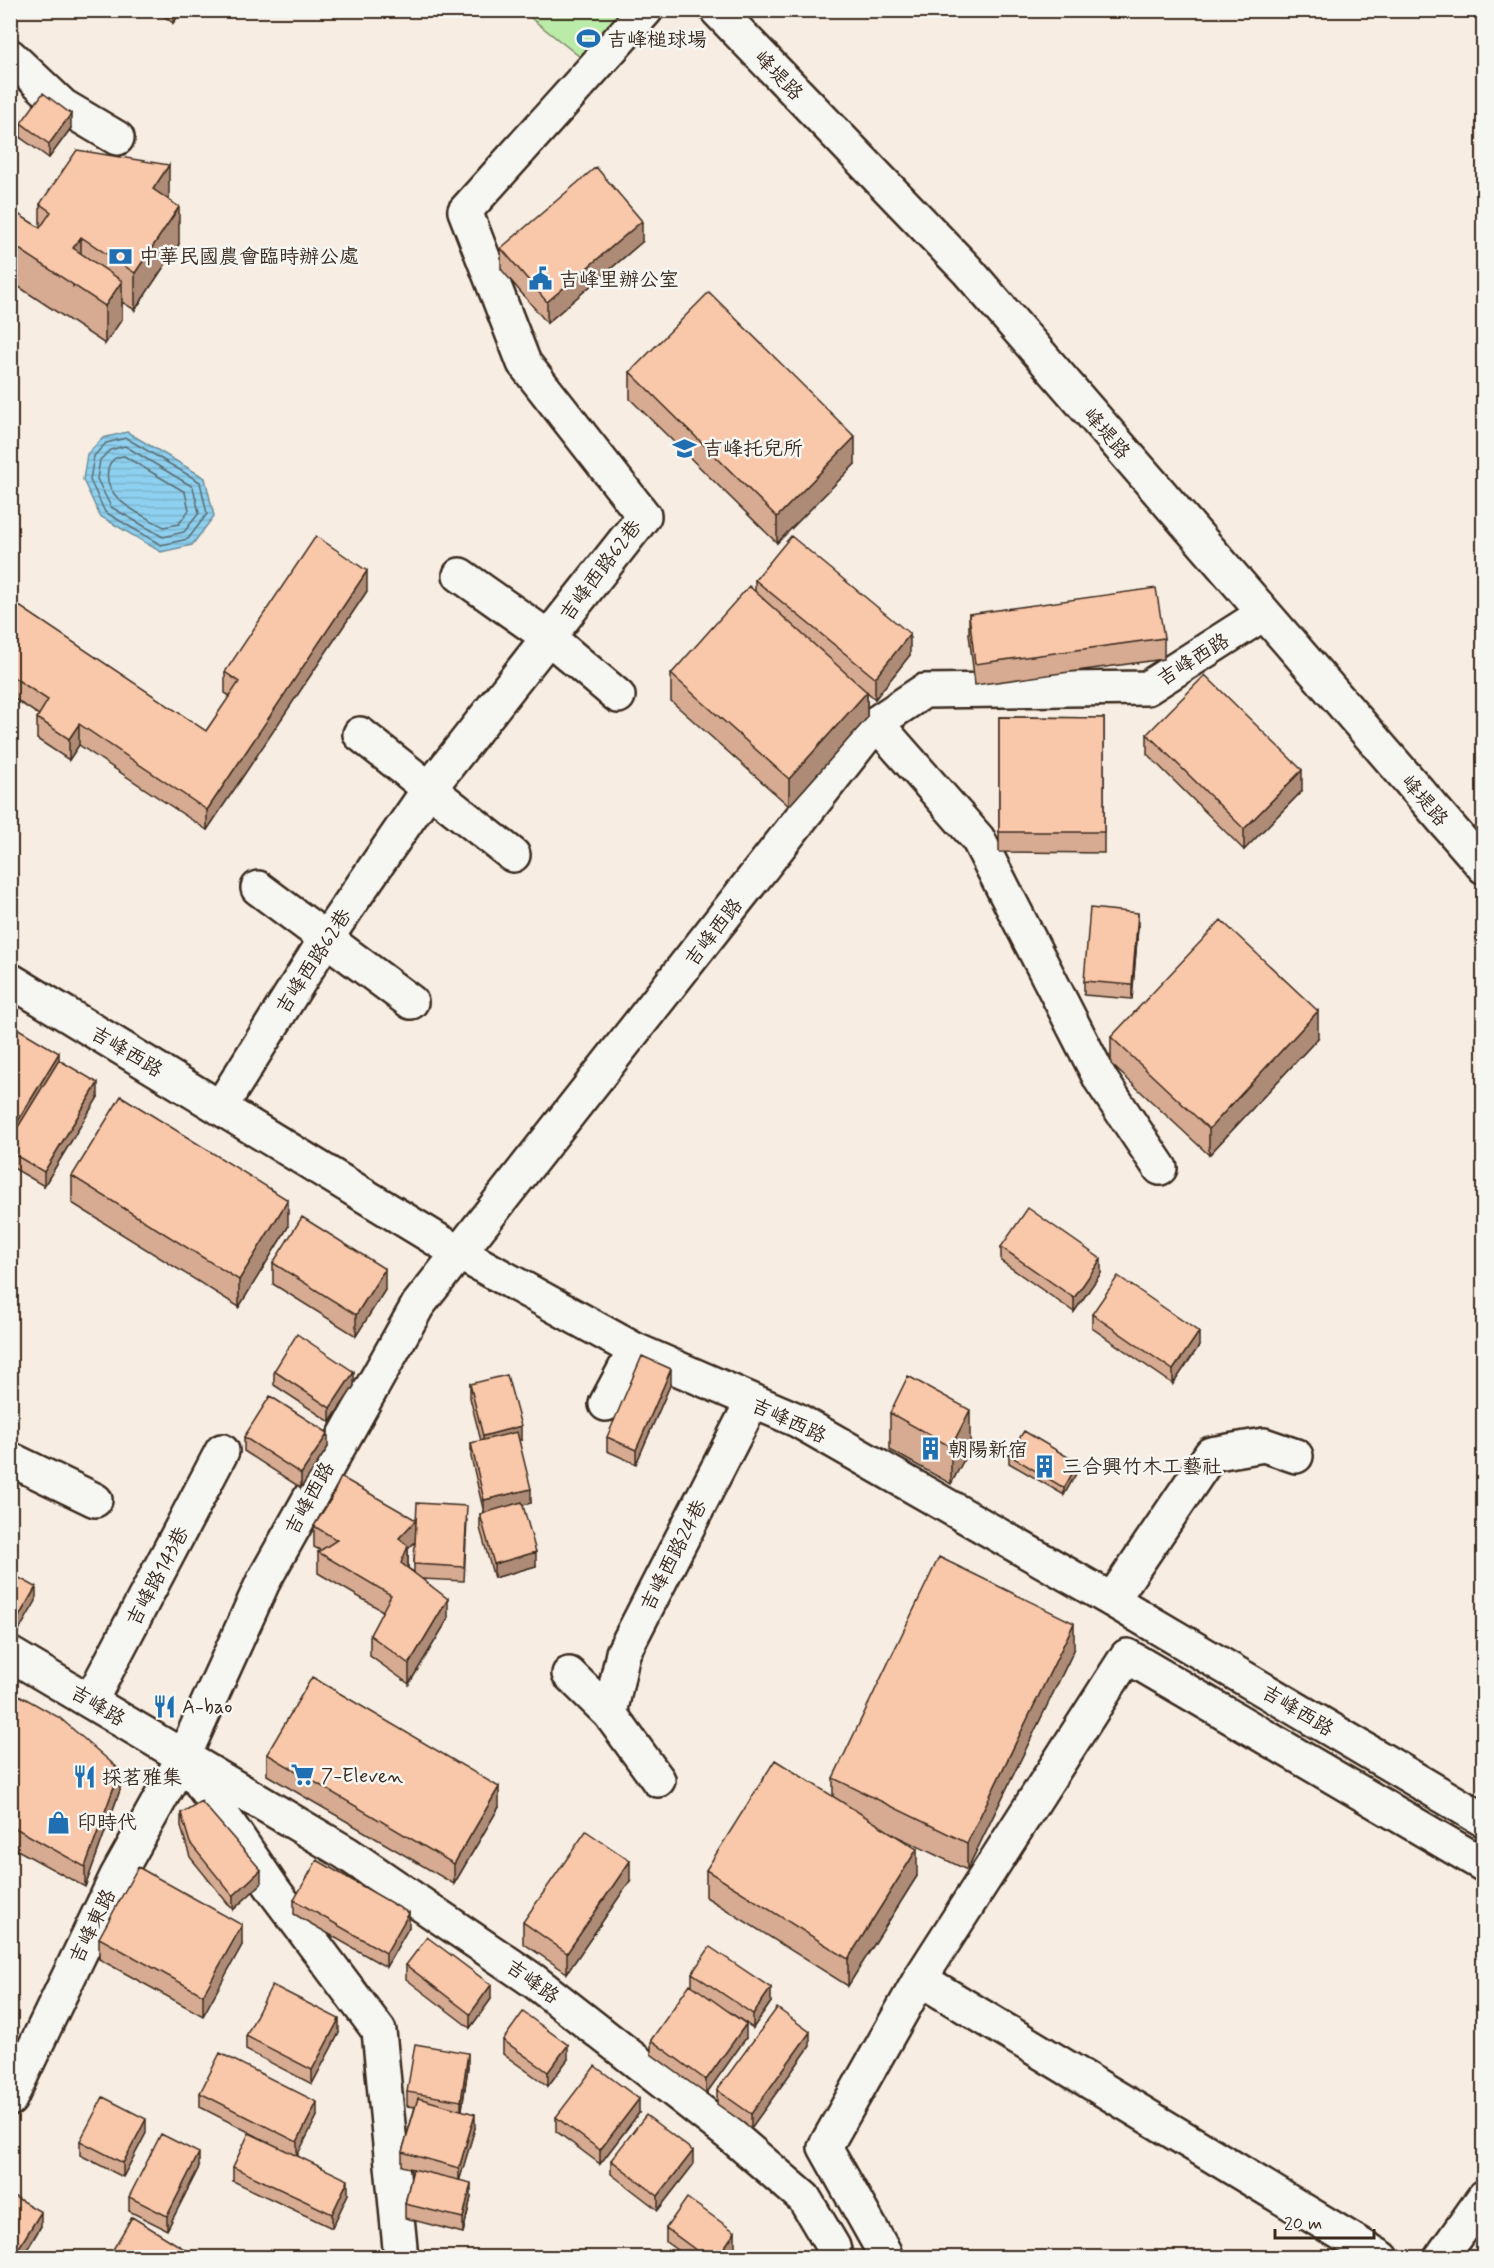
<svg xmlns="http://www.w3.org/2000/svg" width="1494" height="2268" viewBox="0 0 1494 2268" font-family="Mynerve,'LXGW WenKai TC',sans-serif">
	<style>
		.grass { fill: #bbeba9; stroke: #7b8a64; stroke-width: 1.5 }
		.water { fill: url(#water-rules); stroke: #6d8e9b; stroke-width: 1.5 }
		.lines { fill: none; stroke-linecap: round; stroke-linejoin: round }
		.shore { stroke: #5c6c72; stroke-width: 1.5 }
		.minor-casing { stroke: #3b2a1e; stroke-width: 38 }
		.minor { stroke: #f6f6f2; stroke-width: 33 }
		.wall { fill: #d6ab91; stroke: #3b2a1e; stroke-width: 1.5; fill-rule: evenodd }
		.shaded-wall { fill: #ae8b76; stroke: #3b2a1e; stroke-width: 1.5 }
		.building { fill: #f9c7a9; stroke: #3b2a1e; stroke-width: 1.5 }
		.labels { text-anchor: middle; stroke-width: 5; stroke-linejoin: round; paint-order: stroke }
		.poi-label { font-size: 20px; fill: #3b2a1e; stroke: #f6f6f2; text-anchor: start }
		.street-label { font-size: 20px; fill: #3b2a1e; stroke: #f6f6f2 }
	</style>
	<defs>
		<pattern id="water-rules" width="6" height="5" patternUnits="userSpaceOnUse" patternTransform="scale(1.5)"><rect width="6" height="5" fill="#8ed0ef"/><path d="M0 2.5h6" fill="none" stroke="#7bb3cc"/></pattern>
	</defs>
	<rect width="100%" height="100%" fill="#f7ede3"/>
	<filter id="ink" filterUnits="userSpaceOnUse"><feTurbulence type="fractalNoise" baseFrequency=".0167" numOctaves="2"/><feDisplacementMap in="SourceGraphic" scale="12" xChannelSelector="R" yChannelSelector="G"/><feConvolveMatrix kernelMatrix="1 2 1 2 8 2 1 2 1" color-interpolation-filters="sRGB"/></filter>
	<g filter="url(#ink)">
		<!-- grass -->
		<path class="grass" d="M 522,11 L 647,11 L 594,68 Z"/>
		<!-- water -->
		<path class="water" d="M 127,432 L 205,478 L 214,516 L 192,545 L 161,552 L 100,516 L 83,480 L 87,454 L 103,438 Z"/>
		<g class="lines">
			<!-- shore -->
			<path class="shore" d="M 126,438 L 200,482 L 207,514 L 188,539 L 161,545 L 105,512 L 90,480 L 94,456 L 106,443 Z
				M 125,446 L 193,487 L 199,513 L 184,532 L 163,537 L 111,507 L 97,479 L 100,460 L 110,450 Z
				M 124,456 L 185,492 L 189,510 L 179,524 L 164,527 C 143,515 102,500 108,470 C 109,461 115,457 124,456 Z"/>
			<defs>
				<path id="minor" d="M 717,10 L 967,270 L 1484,867
					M 10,56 L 63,106 L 117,138
					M 460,575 L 548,637 L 618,696
					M 876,723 L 978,839 L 1101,1080 L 1160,1168
					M 360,734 L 513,855
					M 258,888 L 411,1002
					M 10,980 L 459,1253 L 635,1350 L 797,1420 L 1112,1600 L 1484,1820
					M 220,1108 L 325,940 L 429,789 L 644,516 L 524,363 L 465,211 L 646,10
					M 606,1404 L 635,1350
					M 10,1459 L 95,1500
					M 1112,1600 L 1211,1454 L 1264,1445 L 1296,1456
					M 10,1654 L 346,1853 L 534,1981 L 732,2136 L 804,2198 L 833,2247 L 836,2258
					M 569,1674 L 610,1714 L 658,1780
					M 91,1700 L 222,1451
					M 610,1714 L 623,1653 L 752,1402
					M 188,1764 L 275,1892 L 379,2031 L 401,2258
					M 920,1979 L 1382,2258
					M 10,2099 L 117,1876 L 183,1758 L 263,1582 L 418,1305 L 876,723 L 924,691 L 1147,688 L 1263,614
					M 885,2258 L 884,2252 L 825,2147 L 920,1979 L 1127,1656 L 1484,1865
					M 1441,2258 L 1484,2197"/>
			</defs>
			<!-- minor casing -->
			<use href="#minor" class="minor-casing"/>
			<!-- minor -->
			<use href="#minor" class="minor"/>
		</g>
		<!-- wall -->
		<path class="wall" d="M 156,10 L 183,10 L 173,23 Z
			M 21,123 L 71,128 L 49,158 L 21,138 Z
			M 169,200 L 179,244 L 135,310 L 122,302 L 122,319 L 105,344 L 10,281 L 10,209 L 40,228 L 40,204 Z
			M 642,242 L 547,323 L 501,269 L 501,248 Z
			M 630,372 L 855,464 L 777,543 L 630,399 Z
			M 755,580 L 910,655 L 875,699 L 867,692 L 867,718 L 789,806 L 671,701 L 671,674 L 755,592 Z
			M 367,591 L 207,830 L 79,745 L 69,760 L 37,739 L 37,718 L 39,715 L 10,696 L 10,600 L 206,731 L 230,696 L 225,693 L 225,672 Z
			M 969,614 L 1164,638 L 1164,659 L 975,685 L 969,634 Z
			M 999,717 L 1104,718 L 1104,853 L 999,852 Z
			M 1147,734 L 1302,791 L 1244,850 L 1147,754 Z
			M 1138,927 L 1132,999 L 1084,995 L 1084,981 Z
			M 10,1024 L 59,1060 L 98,1097 L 44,1186 L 10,1166 Z
			M 1111,1037 L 1318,1038 L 1209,1155 L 1111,1064 Z
			M 72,1176 L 288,1227 L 239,1307 L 72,1203 Z
			M 1001,1247 L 1101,1273 L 1074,1312 L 1001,1261 Z
			M 273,1263 L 385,1290 L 356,1336 L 273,1284 Z
			M 1092,1314 L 1199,1346 L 1173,1384 L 1092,1328 Z
			M 1484,1355 L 1484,1387 L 1480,1386 L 1480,1366 Z
			M 274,1371 L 354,1386 L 330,1422 L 274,1385 Z
			M 671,1383 L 636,1464 L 607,1451 L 607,1437 Z
			M 470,1384 L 521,1440 L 519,1440 L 531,1503 L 523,1505 L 536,1566 L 494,1578 L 480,1528 L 480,1514 L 484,1513 L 471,1457 L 471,1443 L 481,1441 L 470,1398 Z
			M 890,1413 L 970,1448 L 951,1484 L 890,1450 Z
			M 244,1437 L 328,1447 L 301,1488 L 244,1451 Z
			M 1009,1455 L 1078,1470 L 1064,1495 L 1009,1463 Z
			M 416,1520 L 467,1520 L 464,1581 L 422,1579 L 448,1619 L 409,1684 L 370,1656 L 370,1635 L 383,1611 L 318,1573 L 318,1552 L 320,1550 L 314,1547 L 314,1526 ZM 415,1542 L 414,1564 L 414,1572 L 408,1568 L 408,1549 Z
			M 1074,1650 L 967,1870 L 890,1833 L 917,1876 L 848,1986 L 706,1897 L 706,1870 L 833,1797 L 833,1778 Z
			M 10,1690 L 120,1790 L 85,1887 L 10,1846 Z
			M 267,1754 L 499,1807 L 454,1884 L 267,1775 Z
			M 181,1813 L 261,1884 L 233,1910 L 190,1857 L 181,1827 Z
			M 630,1881 L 567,1973 L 523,1943 L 523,1922 Z
			M 294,1900 L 409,1927 L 386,1967 L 294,1914 Z
			M 99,1938 L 242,1945 L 203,2016 L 99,1959 Z
			M 406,1965 L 491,1999 L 470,2028 L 406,1979 Z
			M 692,1973 L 771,2002 L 753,2028 L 728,2011 L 746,2038 L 706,2094 L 651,2054 L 651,2040 L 692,1986 Z
			M 339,2033 L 312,2084 L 246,2050 L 246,2036 Z
			M 503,2040 L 568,2059 L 548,2086 L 503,2054 Z
			M 810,2046 L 751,2128 L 717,2104 L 717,2090 Z
			M 468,2067 L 462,2110 L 475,2128 L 459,2180 L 471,2197 L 463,2233 L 405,2218 L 405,2204 L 413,2169 L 402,2166 L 402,2152 L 415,2107 L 407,2106 L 407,2092 Z
			M 200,2093 L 317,2116 L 297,2155 L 348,2194 L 332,2228 L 233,2181 L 233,2167 L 268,2142 L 200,2107 Z
			M 639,2113 L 600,2164 L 556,2131 L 556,2117 Z
			M 146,2133 L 123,2177 L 80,2155 L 80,2141 Z
			M 611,2160 L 693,2165 L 658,2210 L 611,2174 Z
			M 199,2167 L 167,2230 L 129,2211 L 129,2197 Z
			M 10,2194 L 41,2226 L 22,2258 L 10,2258 Z
			M 666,2228 L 735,2247 L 727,2258 L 688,2258 L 666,2242 Z"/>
		<!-- shaded-wall -->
		<path class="shaded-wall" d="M 177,10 L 183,10 L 173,23 L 173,16 Z
			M 71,114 L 71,128 L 49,158 L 49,144 Z
			M 169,165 L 169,203 L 153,189 Z
			M 179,207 L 179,244 L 135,310 L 135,273 Z
			M 642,221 L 642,242 L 547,323 L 547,302 Z
			M 81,237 L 81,274 L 73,286 L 73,248 Z
			M 122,281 L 122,319 L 105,344 L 105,306 Z
			M 855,437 L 855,464 L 777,543 L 777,517 Z
			M 367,571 L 367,591 L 207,830 L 207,810 Z
			M 910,634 L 910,655 L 875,699 L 875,678 Z
			M 867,692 L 867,718 L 789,806 L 789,779 Z
			M 79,724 L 79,745 L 69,760 L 69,739 Z
			M 1302,770 L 1302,791 L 1244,850 L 1244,829 Z
			M 1138,913 L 1138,927 L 1132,999 L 1132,985 Z
			M 1318,1011 L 1318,1038 L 1209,1155 L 1209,1129 Z
			M 59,1053 L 59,1074 L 10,1152 L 10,1134 Z
			M 98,1083 L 98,1097 L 44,1186 L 44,1172 Z
			M 288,1200 L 288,1227 L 239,1307 L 239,1280 Z
			M 1101,1259 L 1101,1273 L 1074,1312 L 1074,1298 Z
			M 385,1269 L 385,1290 L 356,1336 L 356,1315 Z
			M 1199,1332 L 1199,1346 L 1173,1384 L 1173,1370 Z
			M 671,1369 L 671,1383 L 636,1464 L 636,1450 Z
			M 354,1372 L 354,1386 L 330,1422 L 330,1408 Z
			M 970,1410 L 970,1448 L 951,1484 L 951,1447 Z
			M 521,1426 L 521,1440 L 483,1450 L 483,1436 Z
			M 328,1433 L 328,1447 L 301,1488 L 301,1474 Z
			M 1078,1463 L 1078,1470 L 1064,1495 L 1064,1488 Z
			M 531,1489 L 531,1503 L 484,1514 L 484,1500 Z
			M 416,1520 L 416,1541 L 408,1549 L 408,1567 L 401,1583 L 401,1563 L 399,1538 Z
			M 536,1552 L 536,1566 L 494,1578 L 494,1564 Z
			M 36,1587 L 36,1601 L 10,1646 L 10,1632 Z
			M 448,1599 L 448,1619 L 409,1684 L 409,1664 Z
			M 1074,1623 L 1074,1650 L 967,1870 L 967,1843 Z
			M 120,1770 L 120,1790 L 85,1887 L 85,1867 Z
			M 499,1787 L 499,1807 L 454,1884 L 454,1864 Z
			M 917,1849 L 917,1876 L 848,1986 L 848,1959 Z
			M 630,1861 L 630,1881 L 567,1973 L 567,1953 Z
			M 261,1870 L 261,1884 L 233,1910 L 233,1896 Z
			M 409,1913 L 409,1927 L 386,1967 L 386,1953 Z
			M 242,1925 L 242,1945 L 203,2016 L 203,1995 Z
			M 491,1985 L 491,1999 L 470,2028 L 470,2014 Z
			M 771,1988 L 771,2002 L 753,2028 L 753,2014 Z
			M 339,2019 L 339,2033 L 312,2084 L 312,2070 Z
			M 746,2024 L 746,2038 L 706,2094 L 706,2080 Z
			M 810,2032 L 810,2046 L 751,2128 L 751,2114 Z
			M 568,2045 L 568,2059 L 548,2086 L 548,2072 Z
			M 468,2053 L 468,2067 L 461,2115 L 461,2101 Z
			M 639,2099 L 639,2113 L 600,2164 L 600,2150 Z
			M 317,2102 L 317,2116 L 297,2156 L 297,2142 Z
			M 475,2114 L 475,2128 L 459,2182 L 459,2168 Z
			M 146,2119 L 146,2133 L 123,2177 L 123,2163 Z
			M 693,2151 L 693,2165 L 658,2210 L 658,2196 Z
			M 199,2153 L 199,2167 L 167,2230 L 167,2216 Z
			M 348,2180 L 348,2194 L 332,2228 L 332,2214 Z
			M 471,2183 L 471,2197 L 463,2233 L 463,2218 Z
			M 41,2212 L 41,2226 L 22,2258 L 18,2258 L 18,2249 Z
			M 735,2232 L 735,2247 L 727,2258 L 717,2258 Z"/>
		<!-- building -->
		<path class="building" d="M 165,10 L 177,10 L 173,16 Z
			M 43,93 L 71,114 L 49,144 L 21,123 Z
			M 77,150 L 169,165 L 153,189 L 179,207 L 135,273 L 81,237 L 73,248 L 122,281 L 105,306 L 10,243 L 10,209 L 40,228 L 51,212 L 40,204 Z
			M 596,167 L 642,221 L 547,302 L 501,248 Z
			M 709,292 L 855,437 L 777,517 L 630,372 Z
			M 316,536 L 367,571 L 207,810 L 79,724 L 69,739 L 37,718 L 48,700 L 10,675 L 10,600 L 206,731 L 239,682 L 225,672 Z
			M 791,536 L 910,634 L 875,678 L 755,580 Z
			M 749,586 L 867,692 L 789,779 L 671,674 Z
			M 1156,588 L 1164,638 L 975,664 L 969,614 Z
			M 1205,675 L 1302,770 L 1244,829 L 1147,734 Z
			M 999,717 L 1104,718 L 1104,832 L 999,832 Z
			M 1090,908 L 1138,913 L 1132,985 L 1084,981 Z
			M 1221,920 L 1318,1011 L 1209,1129 L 1111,1037 Z
			M 10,1024 L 59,1053 L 10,1134 Z
			M 59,1060 L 98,1083 L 44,1172 L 10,1152 L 10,1140 Z
			M 121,1096 L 288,1200 L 239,1280 L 72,1176 Z
			M 1028,1208 L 1101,1259 L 1074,1298 L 1001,1247 Z
			M 302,1217 L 385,1269 L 356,1315 L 273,1263 Z
			M 1118,1276 L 1199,1332 L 1173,1370 L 1092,1314 Z
			M 297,1334 L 354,1372 L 330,1408 L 274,1371 Z
			M 1484,1355 L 1484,1367 L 1480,1366 Z
			M 642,1356 L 671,1369 L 636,1450 L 607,1437 Z
			M 507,1375 L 521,1426 L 483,1436 L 470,1384 Z
			M 908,1376 L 970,1410 L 951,1447 L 890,1413 Z
			M 270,1396 L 328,1433 L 301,1474 L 244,1437 Z
			M 1024,1431 L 1078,1463 L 1064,1488 L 1009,1455 Z
			M 517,1432 L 531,1489 L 484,1500 L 471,1443 Z
			M 341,1477 L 416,1520 L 399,1538 L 408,1546 L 401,1563 L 448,1599 L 409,1664 L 370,1635 L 391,1595 L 318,1552 L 337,1540 L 314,1526 L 331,1499 Z
			M 522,1502 L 536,1552 L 494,1564 L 480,1514 Z
			M 417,1503 L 467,1506 L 464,1567 L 414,1564 Z
			M 939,1557 L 1074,1623 L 967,1843 L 833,1778 Z
			M 10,1573 L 36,1587 L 10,1632 Z
			M 312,1677 L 499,1787 L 454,1864 L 267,1754 Z
			M 10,1690 L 60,1718 L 120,1770 L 85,1867 L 10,1825 Z
			M 775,1760 L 917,1849 L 848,1959 L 706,1870 Z
			M 201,1801 L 261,1870 L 233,1896 L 190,1843 L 181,1813 Z
			M 586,1831 L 630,1861 L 567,1953 L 523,1922 Z
			M 317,1860 L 409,1913 L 386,1953 L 294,1900 Z
			M 138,1867 L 242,1925 L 203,1995 L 99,1938 Z
			M 427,1937 L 491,1985 L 470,2014 L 406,1965 Z
			M 710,1947 L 771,1988 L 753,2014 L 692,1973 Z
			M 690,1984 L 746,2024 L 706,2080 L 651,2040 Z
			M 272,1985 L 339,2019 L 312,2070 L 246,2036 Z
			M 777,2008 L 810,2032 L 751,2114 L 717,2090 Z
			M 523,2012 L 568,2045 L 548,2072 L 503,2040 Z
			M 415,2044 L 468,2053 L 461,2101 L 407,2092 Z
			M 220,2053 L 317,2102 L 297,2142 L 200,2093 Z
			M 595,2066 L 639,2099 L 600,2150 L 556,2117 Z
			M 103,2097 L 146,2119 L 123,2163 L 80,2141 Z
			M 418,2098 L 475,2114 L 459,2168 L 402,2152 Z
			M 646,2115 L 693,2151 L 658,2196 L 611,2160 Z
			M 249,2133 L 348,2180 L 332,2214 L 233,2167 Z
			M 161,2134 L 199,2153 L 167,2216 L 129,2197 Z
			M 413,2169 L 471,2183 L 463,2218 L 405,2204 Z
			M 10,2194 L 41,2212 L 18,2249 L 10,2244 Z
			M 687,2198 L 735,2232 L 717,2258 L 707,2258 L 666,2228 Z
			M 132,2217 L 199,2258 L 108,2258 Z"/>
	</g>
	<!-- icons -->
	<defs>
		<symbol id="stadium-bare" viewBox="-9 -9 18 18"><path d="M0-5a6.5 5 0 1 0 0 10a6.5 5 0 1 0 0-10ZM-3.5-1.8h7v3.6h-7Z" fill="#1f6fb2" stroke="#f6f6f2" stroke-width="2.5" paint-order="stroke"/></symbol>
		<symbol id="bank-bare" viewBox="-9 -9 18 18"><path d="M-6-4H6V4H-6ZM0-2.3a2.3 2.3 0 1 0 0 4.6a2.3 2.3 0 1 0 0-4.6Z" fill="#1f6fb2" stroke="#f6f6f2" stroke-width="2.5" paint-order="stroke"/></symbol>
		<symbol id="civic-bare" viewBox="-9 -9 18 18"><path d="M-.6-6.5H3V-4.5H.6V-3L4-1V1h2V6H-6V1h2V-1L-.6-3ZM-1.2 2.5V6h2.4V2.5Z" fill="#1f6fb2" stroke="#f6f6f2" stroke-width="2.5" paint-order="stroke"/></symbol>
		<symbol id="school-bare" viewBox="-9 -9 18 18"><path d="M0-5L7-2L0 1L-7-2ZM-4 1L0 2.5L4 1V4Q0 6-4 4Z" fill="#1f6fb2" stroke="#f6f6f2" stroke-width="2.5" paint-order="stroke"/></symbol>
		<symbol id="building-bare" viewBox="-9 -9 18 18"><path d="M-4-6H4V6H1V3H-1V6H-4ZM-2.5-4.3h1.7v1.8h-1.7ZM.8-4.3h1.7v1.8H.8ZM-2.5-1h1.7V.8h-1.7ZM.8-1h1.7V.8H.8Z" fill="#1f6fb2" stroke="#f6f6f2" stroke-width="2.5" paint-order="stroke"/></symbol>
		<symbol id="restaurant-bare" viewBox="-9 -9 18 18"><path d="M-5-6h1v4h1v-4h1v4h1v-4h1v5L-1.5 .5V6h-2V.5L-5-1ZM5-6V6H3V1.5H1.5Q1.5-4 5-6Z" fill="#1f6fb2" stroke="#f6f6f2" stroke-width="2.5" paint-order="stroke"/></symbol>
		<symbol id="supermarket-bare" viewBox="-9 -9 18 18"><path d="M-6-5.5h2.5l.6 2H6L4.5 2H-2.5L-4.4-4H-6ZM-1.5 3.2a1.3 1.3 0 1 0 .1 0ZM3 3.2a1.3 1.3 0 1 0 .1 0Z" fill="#1f6fb2" stroke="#f6f6f2" stroke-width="2.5" paint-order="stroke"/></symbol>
		<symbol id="shop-bare" viewBox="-9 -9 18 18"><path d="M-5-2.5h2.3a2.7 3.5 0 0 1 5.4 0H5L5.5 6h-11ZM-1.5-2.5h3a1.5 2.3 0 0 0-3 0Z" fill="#1f6fb2" stroke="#f6f6f2" stroke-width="2.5" paint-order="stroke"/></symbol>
	</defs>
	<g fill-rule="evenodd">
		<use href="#stadium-bare" x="572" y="22" width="33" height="33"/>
		<use href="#bank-bare" x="104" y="240" width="33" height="33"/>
		<use href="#civic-bare" x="524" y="262" width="33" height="33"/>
		<use href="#school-bare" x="668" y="432" width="33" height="33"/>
		<use href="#building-bare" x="914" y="1432" width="33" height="33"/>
		<use href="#building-bare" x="1028" y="1450" width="33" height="33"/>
		<use href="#restaurant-bare" x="148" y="1690" width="33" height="33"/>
		<use href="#supermarket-bare" x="286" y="1758" width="33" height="33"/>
		<use href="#restaurant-bare" x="68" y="1760" width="33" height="33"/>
		<use href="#shop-bare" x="42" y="1806" width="33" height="33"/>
	</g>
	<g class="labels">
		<!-- poi labels -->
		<g class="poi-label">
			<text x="607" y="46">吉峰槌球場</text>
			<text x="139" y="263">中華民國農會臨時辦公處</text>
			<text x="559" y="286">吉峰里辦公室</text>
			<text x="703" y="455">吉峰托兒所</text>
			<text x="948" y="1456">朝陽新宿</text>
			<text x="1062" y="1473">三合興竹木工藝社</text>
			<text x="182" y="1713">A-bao</text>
			<text x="321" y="1782">7-Eleven</text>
			<text x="102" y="1784">採茗雅集</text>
			<text x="77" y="1829">印時代</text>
		</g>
		<!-- street labels -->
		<g class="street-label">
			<text transform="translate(779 75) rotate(46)" y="7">峰堤路</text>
			<text transform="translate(1107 433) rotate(49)" y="7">峰堤路</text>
			<text transform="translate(600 570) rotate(-53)" y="7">吉峰西路62巷</text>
			<text transform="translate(1193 659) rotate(-32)" y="7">吉峰西路</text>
			<text transform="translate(1425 800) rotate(49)" y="7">峰堤路</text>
			<text transform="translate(713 932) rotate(-52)" y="7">吉峰西路</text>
			<text transform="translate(313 961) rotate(-57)" y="7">吉峰西路62巷</text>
			<text transform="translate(127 1051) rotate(31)" y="7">吉峰西路</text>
			<text transform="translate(789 1420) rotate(25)" y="7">吉峰西路</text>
			<text transform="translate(309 1498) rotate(-61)" y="7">吉峰西路</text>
			<text transform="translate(673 1555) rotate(-63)" y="7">吉峰西路24巷</text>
			<text transform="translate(157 1576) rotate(-62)" y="7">吉峰路143巷</text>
			<text transform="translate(98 1705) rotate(31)" y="7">吉峰路</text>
			<text transform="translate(1298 1710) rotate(31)" y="7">吉峰西路</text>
			<text transform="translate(92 1926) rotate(-64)" y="7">吉峰東路</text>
			<text transform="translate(533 1981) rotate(36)" y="7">吉峰路</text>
		</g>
	</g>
	<!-- margin -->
	<rect width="1494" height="2268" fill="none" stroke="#f6f6f2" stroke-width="36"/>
	<rect x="18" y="18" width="1458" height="2232" fill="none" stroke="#3b2a1e" stroke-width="2" filter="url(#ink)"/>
	<!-- scale -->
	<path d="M1275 2229v9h99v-9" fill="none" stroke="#3b2a1e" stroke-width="3"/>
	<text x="1284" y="2229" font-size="18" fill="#3b2a1e" stroke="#f6f6f2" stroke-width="4.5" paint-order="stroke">20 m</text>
</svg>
